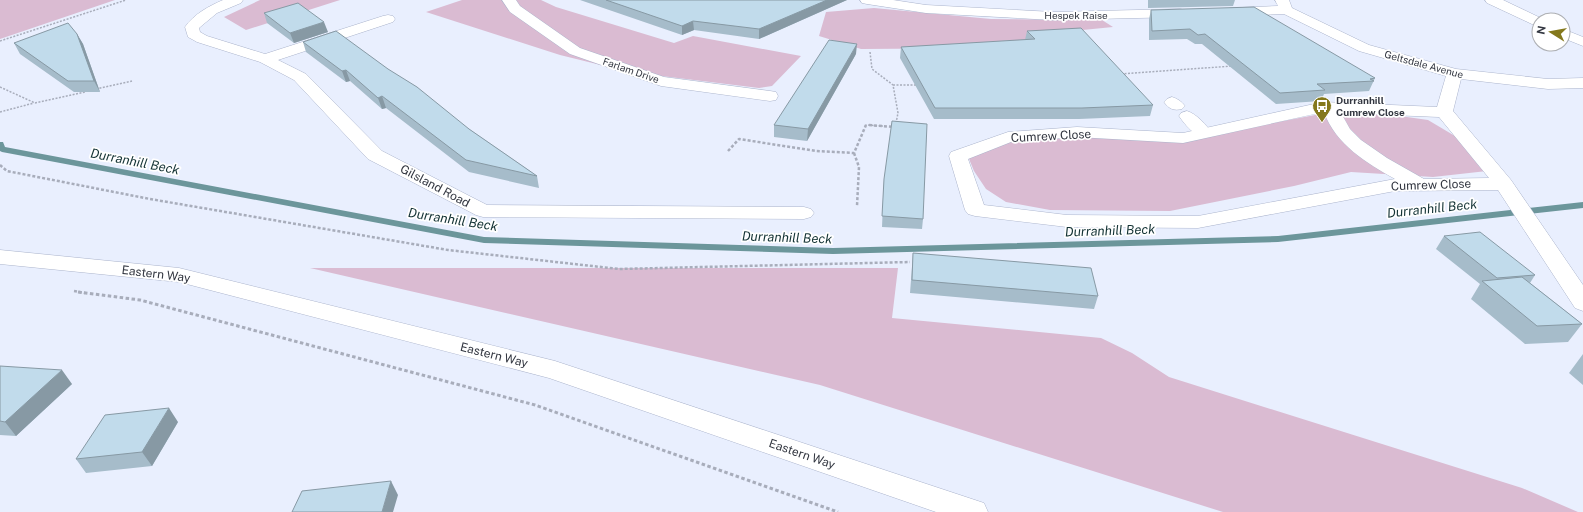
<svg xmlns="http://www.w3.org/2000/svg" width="1583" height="512" viewBox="0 0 1583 512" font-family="'Public Sans',sans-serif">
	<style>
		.green { fill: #dabbd2 }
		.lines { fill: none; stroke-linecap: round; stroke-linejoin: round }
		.stream { fill: #6c969b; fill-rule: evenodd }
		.service-casing { stroke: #abb4cc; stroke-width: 1 }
		.minor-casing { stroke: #abb4cc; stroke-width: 1 }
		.tertiary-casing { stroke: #abb4cc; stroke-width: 1 }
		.path-far2 { stroke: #a8adbb; stroke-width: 1.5; stroke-dasharray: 2 1.5; stroke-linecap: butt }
		.path-far1 { stroke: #a8adbb; stroke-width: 2.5; stroke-dasharray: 3 2; stroke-linecap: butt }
		.path { stroke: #a8adbb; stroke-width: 3; stroke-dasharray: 3.5 2.5; stroke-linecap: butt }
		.service { fill: #fff; fill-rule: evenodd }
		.minor { fill: #fff; fill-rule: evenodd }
		.tertiary { fill: #fff; fill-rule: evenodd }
		.wall { fill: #a6bcca }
		.shaded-wall { fill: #8799a4 }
		.building { fill: #c1dbeb; stroke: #8799a4 }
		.labels { text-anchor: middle; stroke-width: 3.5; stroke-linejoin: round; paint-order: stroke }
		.far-street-label { font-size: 10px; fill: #333741; stroke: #fff }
		.far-poi-label { font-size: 10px; font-weight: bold; fill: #333741; stroke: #fff; text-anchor: start }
		.street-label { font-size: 12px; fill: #333741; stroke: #fff }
		.water-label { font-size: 13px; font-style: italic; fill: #143335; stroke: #fff }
	</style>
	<rect width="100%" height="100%" fill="#e9effe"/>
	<!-- green -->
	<path class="green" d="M 0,0 L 115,0 L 0,39 Z
		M 260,0 L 340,0 L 246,30 L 224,17 Z
		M 462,0 L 541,0 L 556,7 L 674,43 L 693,36 L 801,56 L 772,86 L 759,88 L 629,72 L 560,55 L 426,12 Z
		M 874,8 L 991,19 L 1102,20 L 1113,27 L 1052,33 L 1001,48 L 861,49 L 819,36 L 826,12 Z
		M 1331,112 L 1379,113 L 1428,120 L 1465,142 L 1487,171 L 1433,177 L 1351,172 L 1294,186 L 1170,211 L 1050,210 L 1006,202 L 986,189 L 974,171 L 967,154 L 994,142 L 1053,135 L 1178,141 Z
		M 310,268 L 898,268 L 892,318 L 1101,338 L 1132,353 L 1169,377 L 1522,488 L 1578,512 L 1223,512 L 820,385 Z"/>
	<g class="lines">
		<!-- stream -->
		<path class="stream" d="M 0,142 L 3,142 L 5,147 L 484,237 L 833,248 L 1278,236 L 1583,202 L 1583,208 L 1278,242 L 833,254 L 484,243 L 2,152 L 0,151 Z"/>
		<defs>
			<path id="service" d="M 1172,97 C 1178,99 1181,101 1185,106 L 1182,109 C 1174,111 1169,109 1164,102 L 1167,99 Z
				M 1187,111 C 1197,114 1206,125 1212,133 L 1210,136 C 1197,140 1186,126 1179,116 L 1181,113 Z"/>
			<path id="minor" d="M 223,0 L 243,0 L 241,3 L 217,13 L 199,28 L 200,32 L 207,36 L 265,54 L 383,16 L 388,15 L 393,16 L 395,19 L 393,22 L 278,60 L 306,74 L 382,151 L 487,205 L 804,207 L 811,209 L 814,213 L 811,217 L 804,219 L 483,217 L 476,215 L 368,159 L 294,80 L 260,62 L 197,42 L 188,37 L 185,27 C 194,14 209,6 223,0 Z
				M 502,0 L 516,0 L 520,6 L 580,48 L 664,77 L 770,91 L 776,92 L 778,96 L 776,100 L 770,101 L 661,86 L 570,54 L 510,12 Z
				M 860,0 L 893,0 L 926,5 L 1053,12 L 1180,9 L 1185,10 L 1187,13 L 1185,16 L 1180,17 L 1053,20 L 926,13 L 867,4 L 862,3 Z
				M 1275,0 L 1289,0 L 1292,8 L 1369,45 L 1456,69 L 1548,79 L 1583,78 L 1583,88 L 1548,89 L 1461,79 L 1453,111 L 1511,180 L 1583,285 L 1583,311 L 1575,308 L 1498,190 L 1395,191 L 1198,228 L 1067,227 L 975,216 L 968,214 L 965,210 L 949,156 L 951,152 L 1008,132 L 1077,127 L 1183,133 L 1323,102 L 1437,107 L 1446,76 L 1359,51 L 1284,14 L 1231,16 L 1226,15 L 1224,12 L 1226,9 L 1231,8 L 1278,6 ZM 1324,112 C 1336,145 1367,163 1395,179 L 1198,216 L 1067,215 L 984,205 L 968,159 L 1011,142 L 1077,137 L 1183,143 ZM 1341,113 L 1439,117 L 1489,178 L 1424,179 L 1387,158 L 1361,140 L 1350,129 Z
				M 1485,0 L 1503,0 L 1545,20 L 1539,20 L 1539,26 L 1534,25 L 1487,3 Z
				M 1563,29 L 1583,37 L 1583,46 L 1563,38 Z"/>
			<path id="tertiary" d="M 0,250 L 179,268 L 555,361 L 984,503 L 988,512 L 936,512 L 549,378 L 179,282 L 0,264 Z"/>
		</defs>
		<!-- service casing -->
		<use href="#service" class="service-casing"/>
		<!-- minor casing -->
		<use href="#minor" class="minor-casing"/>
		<!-- tertiary casing -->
		<use href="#tertiary" class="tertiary-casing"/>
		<!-- path-far2 -->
		<path class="path-far2" d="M 0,41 L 126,0
			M 870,52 L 872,69 L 893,85 L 898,113 L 896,123
			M 1121,74 L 1233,66
			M 893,85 L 918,85
			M 0,87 L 35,103 L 85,92
			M 96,89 L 132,81
			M 0,112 L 34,103
			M 865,126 L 866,125 L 883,126"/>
		<!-- path-far1 -->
		<path class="path-far1" d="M 869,125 L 894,127
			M 728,151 L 739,139 L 816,151 L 854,153 L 866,125
			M 854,153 L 859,167 L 857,206
			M 0,165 L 7,171 L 150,199 L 448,250 L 619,269 L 910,262
			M 74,291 L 85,293"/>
		<!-- path -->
		<path class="path" d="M 78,292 L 140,300 L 535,405 L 838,512"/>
		<!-- service -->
		<use href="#service" class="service"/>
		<!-- minor -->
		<use href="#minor" class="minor"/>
		<!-- tertiary -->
		<use href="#tertiary" class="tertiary"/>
	</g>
	<!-- wall -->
	<path class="wall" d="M 580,0 L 847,0 L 759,39 L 694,30 L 682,35 Z
		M 1148,0 L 1235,0 L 1233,6 L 1148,8 Z
		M 1151,10 L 1375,78 L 1369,91 L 1324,94 L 1321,101 L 1276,104 L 1202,44 L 1195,44 L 1187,39 L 1149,40 L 1149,19 Z
		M 264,13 L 328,32 L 294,43 L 267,23 Z
		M 1027,31 L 1153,105 L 1150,116 L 1079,119 L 934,119 L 900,58 L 901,47 L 1025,40 Z
		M 77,34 L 83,44 L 100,92 L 74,92 L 20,54 L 14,43 Z
		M 303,42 L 469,129 L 537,176 L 539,188 L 469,172 L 386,108 L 382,109 L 350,81 L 346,82 L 306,52 Z
		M 856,54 L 807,141 L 774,137 L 774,125 Z
		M 884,179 L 923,219 L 922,229 L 882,227 Z
		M 1444,236 L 1535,275 L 1530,283 L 1582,324 L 1568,342 L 1525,344 L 1471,299 L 1480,284 L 1436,249 Z
		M 913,253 L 1098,296 L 1094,309 L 910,293 L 912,267 Z
		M 1583,354 L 1583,385 L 1569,373 Z
		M 0,366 L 72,384 L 16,436 L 0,435 Z
		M 178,422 L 152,466 L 86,473 L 76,459 Z"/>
	<!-- shaded-wall -->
	<path class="shaded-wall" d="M 827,0 L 847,0 L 759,39 L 759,29 Z
		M 693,21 L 694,30 L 682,35 L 682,26 Z
		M 324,22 L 328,32 L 294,43 L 290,33 Z
		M 77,34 L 83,44 L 100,92 L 94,81 Z
		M 857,44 L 856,54 L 807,141 L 808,129 Z
		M 346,70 L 350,81 L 346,82 L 342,71 Z
		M 382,96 L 386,108 L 382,109 L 378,98 Z
		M 62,370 L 72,384 L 16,436 L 5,422 Z
		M 169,408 L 178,422 L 152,466 L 142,452 Z
		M 391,481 L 398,495 L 393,512 L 382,512 Z"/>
	<!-- building -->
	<path class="building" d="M 606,0 L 827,0 L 759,29 L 693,21 L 682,26 Z
		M 298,3 L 324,22 L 290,33 L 264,13 Z
		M 1254,7 L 1375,78 L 1370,79 L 1374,81 L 1317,84 L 1325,90 L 1280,93 L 1205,34 L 1198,35 L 1190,29 L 1152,31 L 1151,10 Z
		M 68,23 L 77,34 L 94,81 L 68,81 L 14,43 Z
		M 1081,28 L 1153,105 L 1082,108 L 935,108 L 901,47 L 1035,39 L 1027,31 Z
		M 336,31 L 388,69 L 417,87 L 469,129 L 537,176 L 466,160 L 382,96 L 378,98 L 346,70 L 342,71 L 303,42 Z
		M 829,40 L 857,44 L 808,129 L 774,125 Z
		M 892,121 L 927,124 L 923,219 L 882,216 L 884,179 Z
		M 1480,232 L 1535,275 L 1497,278 L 1444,236 Z
		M 913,253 L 1091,268 L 1098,296 L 912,280 Z
		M 1522,277 L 1582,324 L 1537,326 L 1482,281 Z
		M 0,366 L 62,370 L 5,422 L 0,421 Z
		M 169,408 L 142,452 L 76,459 L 105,415 Z
		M 391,481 L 382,512 L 292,512 L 302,491 Z"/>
	<!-- icons -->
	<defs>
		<symbol id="bus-pin" viewBox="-11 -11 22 30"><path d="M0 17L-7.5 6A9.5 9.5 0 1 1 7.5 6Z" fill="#84781c" stroke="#fff"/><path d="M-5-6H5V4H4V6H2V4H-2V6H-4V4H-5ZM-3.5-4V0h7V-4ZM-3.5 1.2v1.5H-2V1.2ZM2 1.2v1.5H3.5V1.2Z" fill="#fff"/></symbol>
	</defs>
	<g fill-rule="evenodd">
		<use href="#bus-pin" x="1311" y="95" width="22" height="30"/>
	</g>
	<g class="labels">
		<!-- far-street labels -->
		<g class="far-street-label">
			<text x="1076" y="19">Hespek Raise</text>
			<text transform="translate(1424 64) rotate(15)" y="4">Geltsdale Avenue</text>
			<text transform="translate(631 70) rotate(19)" y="4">Farlam Drive</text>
		</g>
		<!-- far-poi labels -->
		<g class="far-poi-label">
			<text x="1336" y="104">Durranhill<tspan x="1336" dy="12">Cumrew Close</tspan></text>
		</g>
		<!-- street labels -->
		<g class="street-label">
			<text transform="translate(1051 136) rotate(-3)" y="4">Cumrew Close</text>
			<text transform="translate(1431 185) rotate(-2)" y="4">Cumrew Close</text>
			<text transform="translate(435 186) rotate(28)" y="4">Gilsland Road</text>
			<text transform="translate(156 274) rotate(7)" y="4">Eastern Way</text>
			<text transform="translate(494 355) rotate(14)" y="4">Eastern Way</text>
			<text transform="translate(802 454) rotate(19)" y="4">Eastern Way</text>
		</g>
		<!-- water labels -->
		<g class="water-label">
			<text transform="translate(135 161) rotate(11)" y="5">Durranhill Beck</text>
			<text transform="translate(1432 208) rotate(-6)" y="5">Durranhill Beck</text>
			<text transform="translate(453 219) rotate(9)" y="5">Durranhill Beck</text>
			<text transform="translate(1110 230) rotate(-2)" y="5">Durranhill Beck</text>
			<text transform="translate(787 237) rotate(2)" y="5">Durranhill Beck</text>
		</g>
	</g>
	<!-- north arrow -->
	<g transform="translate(1551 32) rotate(281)"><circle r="19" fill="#ffffff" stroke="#adafb3"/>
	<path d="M0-3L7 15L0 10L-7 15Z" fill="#84781c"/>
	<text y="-6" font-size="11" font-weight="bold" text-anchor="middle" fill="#333741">N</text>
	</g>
</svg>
